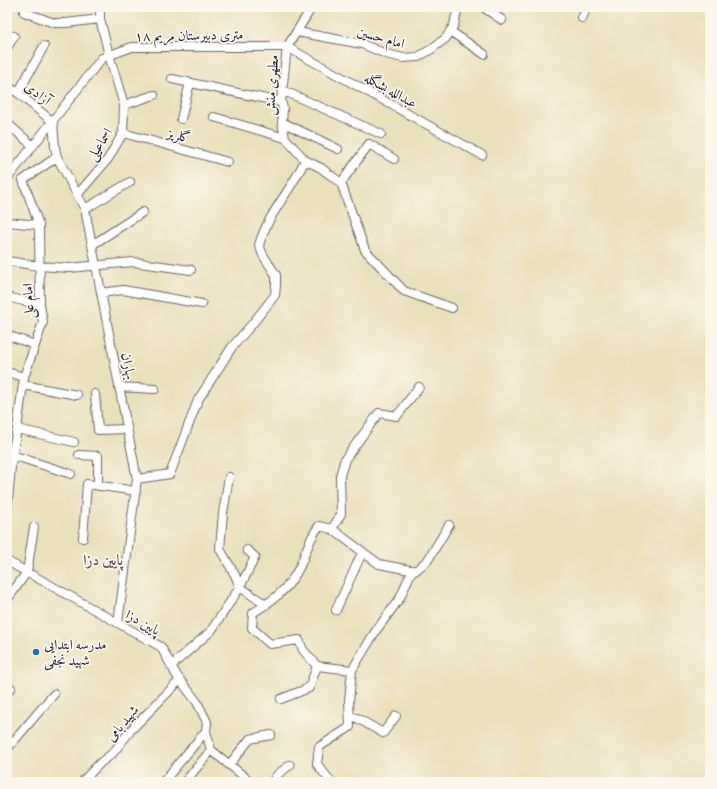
<svg xmlns="http://www.w3.org/2000/svg" width="717" height="789" viewBox="0 0 717 789" font-family="Vollkorn,Amiri,serif">
	<style>
		.lines { fill: none; stroke-linecap: round; stroke-linejoin: round }
		.minor-casing { stroke: #686468; stroke-width: 10 }
		.minor { stroke: #fff; stroke-width: 8 }
		.poi-dot { fill: #1f6fb2; stroke: #fbf7ec; stroke-width: 1.5 }
		.labels { text-anchor: middle; stroke-width: 3.5; stroke-linejoin: round; paint-order: stroke }
		.street-label { font-size: 14px; fill: #22223b; stroke: #fbf7ec }
		.poi-label { font-size: 14px; fill: #22223b; stroke: #fbf7ec; text-anchor: start }
		.neighbourhood-label { font-size: 15px; font-weight: bold; fill: #694f5a; stroke: #fbf7ec }
	</style>
	<rect width="100%" height="100%" fill="#fbf7ec"/>
	<filter id="ink" filterUnits="userSpaceOnUse"><feTurbulence type="fractalNoise" baseFrequency=".025" numOctaves="2"/><feDisplacementMap in="SourceGraphic" scale="8" xChannelSelector="R" yChannelSelector="G"/><feConvolveMatrix kernelMatrix="1 2 1 2 8 2 1 2 1" color-interpolation-filters="sRGB"/></filter>
	<filter id="wash" filterUnits="userSpaceOnUse"><feTurbulence type="fractalNoise" baseFrequency=".012" numOctaves="4" result="noise"/><feDisplacementMap in="SourceGraphic" scale="16" xChannelSelector="R" yChannelSelector="G"/><feGaussianBlur stdDeviation="0.9" result="paint"/><feColorMatrix in="noise" values="0 0 0 0 0 0 0 0 0 0 0 0 0 0 0 0 0 1.4 0 .05"/><feComposite in="paint" operator="in"/></filter>
	<g filter="url(#wash)">
		<rect width="100%" height="100%" fill="#e9e0bc"/>
	</g>
	<g filter="url(#ink)">
		<g class="lines">
			<defs>
				<path id="minor" d="M 312,7 L 287,47 L 281,102 L 283,108 L 282,122 L 285,138 L 305,160 L 321,168 L 341,183 L 365,250 L 404,291 L 452,308
					M 483,7 L 502,20
					M 24,12 L 54,23 L 66,23 L 100,19
					M 582,18 L 587,7
					M 450,31 L 484,54
					M 297,32 L 362,44 L 386,54 L 403,58 L 418,57 L 430,50 L 446,38 L 454,25 L 458,7
					M 7,48 L 14,36
					M 172,79 L 281,102
					M 7,86 L 18,93 L 53,122 L 55,148 L 57,157 L 85,209 L 137,479 L 118,623
					M 282,90 L 381,134
					M 18,93 L 44,46
					M 124,105 L 154,95
					M 214,117 L 285,138
					M 181,119 L 190,83
					M 282,122 L 338,149
					M 7,123 L 33,146
					M 123,133 L 228,162
					M 7,179 L 102,58 L 132,47 L 287,47 L 482,155
					M 341,183 L 369,144 L 394,159
					M 78,194 L 108,159 L 123,133 L 124,105 L 109,55 L 100,19 L 100,7
					M 85,209 L 130,182
					M 7,222 L 39,225
					M 92,245 L 143,212
					M 7,261 L 39,266 L 69,268 L 133,262 L 191,270
					M 101,293 L 123,290 L 202,304
					M 7,297 L 40,305
					M 7,335 L 35,345
					M 7,372 L 24,377
					M 23,385 L 77,395
					M 119,387 L 155,389
					M 95,394 L 98,430 L 127,429
					M 17,429 L 74,442
					M 12,455 L 71,474
					M 79,455 L 98,456 L 98,486
					M 229,477 L 223,513 L 220,549 L 235,575 L 240,587
					M 137,479 L 170,474 L 198,400 L 232,347 L 253,323 L 275,295 L 276,285 L 276,275 L 263,255 L 259,245 C 268,213 292,190 305,160
					M 7,512 L 12,455 L 17,429 L 24,377 L 43,322 L 40,305 L 39,225 L 23,180 L 57,157
					M 332,529 L 341,514 L 340,476 L 345,459 L 379,413 L 397,416 L 419,387
					M 83,538 L 87,484 L 136,491
					M 7,561 L 161,647 L 177,676 L 197,702 L 207,722 L 206,731 L 211,750 L 251,782
					M 240,587 L 255,557 L 247,550
					M 7,600 L 27,572 L 34,527
					M 336,610 L 362,553
					M 171,666 L 211,631 L 240,587 L 266,605
					M 352,670 L 317,666 L 303,650 L 299,640 L 270,644 L 252,628 L 253,613 C 273,600 288,590 299,568 C 306,554 309,538 319,526 L 332,529 L 379,564 L 415,571 L 428,560 L 449,525
					M 7,692 L 11,688
					M 281,699 L 309,688 L 317,666
					M 350,716 L 357,718 L 383,733 L 396,716
					M 7,749 L 54,694
					M 229,765 L 250,739 L 271,735
					M 82,782 L 99,764 L 113,753 L 131,730 L 180,680
					M 163,782 L 206,731
					M 185,782 L 211,750
					M 272,782 L 278,774 L 290,765
					M 331,782 L 317,764 L 319,747 L 350,727 L 349,701 L 352,670 L 375,632 L 400,598 L 412,570"/>
			</defs>
			<!-- minor casing -->
			<use href="#minor" class="minor-casing"/>
			<!-- minor -->
			<use href="#minor" class="minor"/>
		</g>
	</g>
	<!-- markers -->
	<circle class="poi-dot" cx="36" cy="652" r="4"/>
	<g class="labels">
		<!-- street labels -->
		<g class="street-label">
			<text transform="translate(189 35) rotate(-1)" y="5">۱۸ متری دبیرستان مریم</text>
			<text transform="translate(381 37) rotate(16)" y="5">امام حسین</text>
			<text transform="translate(271 85) rotate(-86)" y="5">مطهری منش</text>
			<text transform="translate(391 90) rotate(29)" y="5">عبدالله بشگله</text>
			<text transform="translate(38 93) rotate(39)" y="5">آزادی</text>
			<text transform="translate(179 135) rotate(15)" y="5">گلریز</text>
			<text transform="translate(99 144) rotate(-58)" y="5">اسماعیلی</text>
			<text transform="translate(28 301) rotate(-93)" y="5">امام علی</text>
			<text transform="translate(129 366) rotate(79)" y="5">بهاران</text>
			<text transform="translate(143 622) rotate(29)" y="5">پایین دزا</text>
			<text transform="translate(122 723) rotate(-50)" y="5">شهید بامی</text>
		</g>
		<!-- poi labels -->
		<g class="poi-label">
			<text x="44" y="649">مدرسه ابتدایی<tspan x="44" dy="16">شهید نجفی</tspan></text>
		</g>
		<!-- neighbourhood labels -->
		<g class="neighbourhood-label">
			<text x="103" y="565">پایین دزا</text>
		</g>
	</g>
	<!-- margin -->
	<rect width="717" height="789" fill="none" stroke="#fbf7ec" stroke-width="24"/>
</svg>
